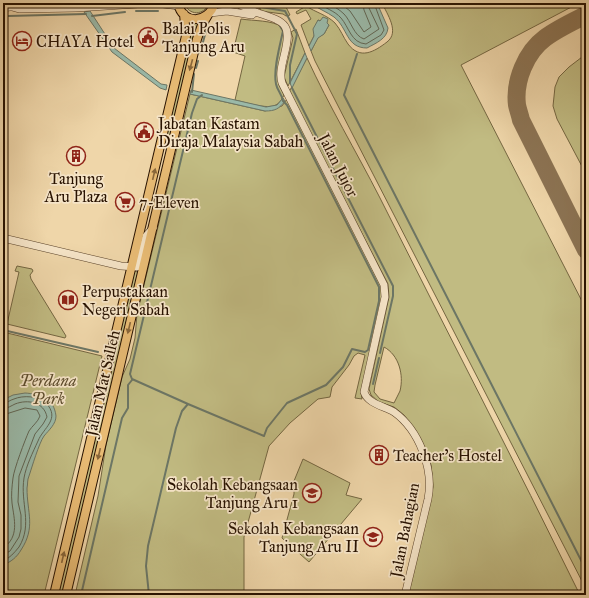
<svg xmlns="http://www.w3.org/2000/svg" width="589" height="598" viewBox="0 0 589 598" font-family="'IM FELL Great Primer',serif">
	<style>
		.green { fill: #c1bb82; stroke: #746641; fill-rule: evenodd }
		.water { fill: #9ab9a8; stroke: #6c7665 }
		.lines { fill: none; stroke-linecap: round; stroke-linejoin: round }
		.shore { stroke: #616654; stroke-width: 1 }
		.stream { stroke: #6c7665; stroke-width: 2 }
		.taxiway { stroke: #8c7454; stroke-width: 18 }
		.minor-casing { stroke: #5a432a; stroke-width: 8 }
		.major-casing { stroke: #281200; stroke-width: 10 }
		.minor { stroke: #f5e4c7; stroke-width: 7 }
		.major { stroke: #e8bb74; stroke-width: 8 }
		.oneway { fill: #88663a }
		.labels { text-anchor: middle; stroke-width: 3.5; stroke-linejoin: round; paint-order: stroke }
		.poi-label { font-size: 16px; fill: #281200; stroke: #f5e4c7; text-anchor: start }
		.street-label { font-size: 16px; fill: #281200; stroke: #f5e4c7 }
		.park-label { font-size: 16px; font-style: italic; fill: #5e4d2e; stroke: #f5e4c7 }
	</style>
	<rect width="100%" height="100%" fill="#efd6a9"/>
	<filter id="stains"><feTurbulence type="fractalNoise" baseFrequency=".005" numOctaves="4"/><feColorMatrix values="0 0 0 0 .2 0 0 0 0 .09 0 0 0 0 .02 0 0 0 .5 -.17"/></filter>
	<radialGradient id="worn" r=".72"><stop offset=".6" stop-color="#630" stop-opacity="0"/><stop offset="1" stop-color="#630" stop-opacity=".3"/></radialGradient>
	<!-- green -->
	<path class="green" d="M 184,3 L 209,3 C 204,16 189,16 184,3 Z
		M 243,3 L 284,3 L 290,15 L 286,16 L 283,14 L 260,11 L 261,9 Z
		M 382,3 L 579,3 L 461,65 L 586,309 L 586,589 L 315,61 L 311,51 L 318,37 L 324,34 L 329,25 L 318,20 L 314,36 L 309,46 L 301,25 L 311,19 L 306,10 L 297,14 L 296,12 L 306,6 C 315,12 327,15 335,23 C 341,30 343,37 348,44 C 360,60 374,52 387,42 C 400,32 387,14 382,3 Z
		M 241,19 C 254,21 272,20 282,27 L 285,36 L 279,85 L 284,95 C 282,99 280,103 276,105 C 268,110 244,102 235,100 L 245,56 L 233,52 Z
		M 189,22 L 198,24 L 193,38 L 170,139 L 166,138 L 189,37 Z
		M 296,29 L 305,53 L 288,86 L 284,77 L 293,38 L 291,32 Z
		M 586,54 L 586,174 L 557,119 L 553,106 L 555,87 L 559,77 L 569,67 Z
		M 307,58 C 329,106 356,151 380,198 C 446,330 515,462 580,595 L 408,595 L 433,487 L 431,465 L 426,450 L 420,438 L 404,415 L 394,407 L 379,402 L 371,395 L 369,389 L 389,297 L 388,284 L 289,92 ZM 384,347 C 399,355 404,375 400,391 C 398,395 396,399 394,403 L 380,399 L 374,392 L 375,385 Z
		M 190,94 L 265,111 L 282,106 L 287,99 L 382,285 L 383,294 L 361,392 L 362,399 L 355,398 L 365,355 L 358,353 L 354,356 L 349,365 L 332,387 L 330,397 L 318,399 L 290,423 L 269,446 L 244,537 L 244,595 L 75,595 L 98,496 L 106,445 L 122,377 L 130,359 L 135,338 L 137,314 Z
		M 17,266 L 32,269 L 33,271 L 30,275 L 31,279 L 66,336 L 65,338 L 7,324 L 19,272 L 15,271 Z
		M 134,271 L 138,272 L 62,595 L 58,595 Z
		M 3,332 L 102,356 L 44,595 L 3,595 Z
		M 303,459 L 350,483 L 346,495 L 362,499 L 309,562 L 282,538 L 294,494 L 294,481 Z"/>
	<!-- water -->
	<path class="water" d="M 310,3 L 377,3 L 388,28 C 387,39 376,43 367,48 C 346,48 348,28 334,17 C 327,12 317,8 310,3 Z
		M 90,11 L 114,48 L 161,84 L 167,85 L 166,90 L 160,88 L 112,52 L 84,12 Z
		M 323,17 L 328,19 L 327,23 L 329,25 L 324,34 L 318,38 L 311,51 L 309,46 L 314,36 L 313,29 L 318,20 L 320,21 Z
		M 305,53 L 307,58 L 292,88 L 290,83 Z
		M 191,90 L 266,107 L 277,105 L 283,98 L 285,101 C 279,109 275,111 265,111 L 190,94 Z
		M 25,393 C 40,394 54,398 56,416 C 56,424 49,430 44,436 C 39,443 32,467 29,476 C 27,480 28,484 27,488 C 27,513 36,527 21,550 C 17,557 11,562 3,565 L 3,400 L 13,395 Z"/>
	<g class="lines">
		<!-- shore -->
		<path class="shore" d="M 317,3 C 325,8 335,11 341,18 C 349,27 351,43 366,44 L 381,35 L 384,30 L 374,3
			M 327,3 C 333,6 339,9 344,14 C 351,21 354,36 364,39 L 379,29 L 369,8 L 369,3
			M 340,3 L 350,11 L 364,32 L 371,27 L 364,10 L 363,3
			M 3,404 C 7,403 10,400 14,399 C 23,395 39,396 46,403 C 61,419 43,428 38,441 C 33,452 26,466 24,478 C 20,503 33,524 19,547 C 14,553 10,558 3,561
			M 3,409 C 8,408 11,406 15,404 C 28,399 44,402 47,417 L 43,424 L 35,434 L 19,476 L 18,502 L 21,515 L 21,529 L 19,537 L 10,551 L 3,555
			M 3,415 L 25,408 L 37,410 L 40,416 C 38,422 32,426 29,431 C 25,440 14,469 13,478 C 12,486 11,495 12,503 C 14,519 20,537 3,548"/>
		<!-- stream -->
		<path class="stream" d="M 252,3 L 261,7 L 285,11 L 297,34 L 290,65 L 290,83
			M 136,11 L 158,11
			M 8,16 L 86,14
			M 92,16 L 125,12
			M 200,53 L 206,31
			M 357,54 L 344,95 L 586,570
			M 196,68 L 198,61
			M 292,88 L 393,286 L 393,296 L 380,353
			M 192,92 L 194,74
			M 3,330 L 98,352
			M 373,384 L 379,358
			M 188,404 L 132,379 L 130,374 L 192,113 L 197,99 L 202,95
			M 81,595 L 122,418 L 128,408 L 128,385 L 132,380
			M 149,595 L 146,566 L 148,546 L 176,428 L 182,411 L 188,404 L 264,436 L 267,428 L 287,403 L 326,385 L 343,367 L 352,349 L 365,352 L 368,350 L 379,301 L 379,287 L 287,105 L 283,101 C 282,94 277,90 276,84 C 273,70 280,45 283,31 L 280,26"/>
		<!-- taxiway -->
		<path class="taxiway" d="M 586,15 C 572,22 557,29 545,38 C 526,52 514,81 517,105 C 518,110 520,115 521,120 L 586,250"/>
		<defs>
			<path id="minor" d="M 155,3 L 179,6
				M 236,3 C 243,6 251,10 258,13 C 287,22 292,25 284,56 C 282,65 279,74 282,83 L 384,285 L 385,297 L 364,392 C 368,404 384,406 394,412 C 419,430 434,469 428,499 L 405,595
				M 26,5 L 46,3
				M 12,7 L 19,9 L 76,8 L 153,3
				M 3,8 L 16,6
				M 210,13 L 227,11 L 252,15 L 255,12
				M 3,238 L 121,266 L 137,267 L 139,263 L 146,236 L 153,228"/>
			<path id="major" d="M 178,3 C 182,25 208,24 215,3
				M 54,595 L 186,36 L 184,14
				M 66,595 L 197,39 L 202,25 L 208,15"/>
		</defs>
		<!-- minor casing -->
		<use href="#minor" class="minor-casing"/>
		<!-- major casing -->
		<use href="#major" class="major-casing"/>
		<!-- minor -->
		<use href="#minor" class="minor"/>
		<!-- major -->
		<use href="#major" class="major"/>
	</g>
	<!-- one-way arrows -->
	<defs><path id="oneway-solid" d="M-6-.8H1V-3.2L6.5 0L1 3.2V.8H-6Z"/></defs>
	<g class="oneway">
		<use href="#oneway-solid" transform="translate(191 65) rotate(105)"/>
		<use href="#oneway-solid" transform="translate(154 174) rotate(-77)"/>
		<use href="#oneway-solid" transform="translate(129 328) rotate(103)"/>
		<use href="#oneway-solid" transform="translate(99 454) rotate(103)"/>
		<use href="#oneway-solid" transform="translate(63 557) rotate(-77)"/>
	</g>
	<!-- icons -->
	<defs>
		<symbol id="civic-ring" viewBox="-11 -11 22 22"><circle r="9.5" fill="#f5e4c7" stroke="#8f2418" stroke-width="1.5"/><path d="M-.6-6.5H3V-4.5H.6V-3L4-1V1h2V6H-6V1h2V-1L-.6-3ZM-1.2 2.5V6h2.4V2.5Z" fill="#8f2418"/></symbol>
		<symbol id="hotel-ring" viewBox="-11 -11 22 22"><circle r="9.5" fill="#f5e4c7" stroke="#8f2418" stroke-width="1.5"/><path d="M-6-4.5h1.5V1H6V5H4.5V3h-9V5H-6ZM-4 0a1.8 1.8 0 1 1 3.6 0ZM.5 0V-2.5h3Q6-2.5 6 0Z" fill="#8f2418"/></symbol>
		<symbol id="building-ring" viewBox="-11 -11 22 22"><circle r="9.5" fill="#f5e4c7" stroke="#8f2418" stroke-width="1.5"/><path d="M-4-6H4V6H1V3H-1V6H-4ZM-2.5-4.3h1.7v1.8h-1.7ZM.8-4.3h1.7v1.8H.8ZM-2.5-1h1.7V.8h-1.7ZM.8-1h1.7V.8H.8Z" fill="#8f2418"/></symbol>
		<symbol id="supermarket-ring" viewBox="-11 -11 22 22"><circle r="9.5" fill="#f5e4c7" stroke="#8f2418" stroke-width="1.5"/><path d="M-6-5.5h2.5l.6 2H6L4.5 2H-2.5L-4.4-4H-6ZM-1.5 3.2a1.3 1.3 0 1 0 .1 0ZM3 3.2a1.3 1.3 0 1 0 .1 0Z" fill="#8f2418"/></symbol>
		<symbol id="library-ring" viewBox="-11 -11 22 22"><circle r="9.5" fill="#f5e4c7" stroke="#8f2418" stroke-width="1.5"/><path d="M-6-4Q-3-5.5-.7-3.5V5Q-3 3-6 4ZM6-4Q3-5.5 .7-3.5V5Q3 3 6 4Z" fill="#8f2418"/></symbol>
		<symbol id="school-ring" viewBox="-11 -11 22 22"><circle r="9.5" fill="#f5e4c7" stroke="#8f2418" stroke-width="1.5"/><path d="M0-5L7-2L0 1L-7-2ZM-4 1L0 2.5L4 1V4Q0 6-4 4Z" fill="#8f2418"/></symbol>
	</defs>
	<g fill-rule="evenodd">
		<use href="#civic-ring" x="137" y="26" width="22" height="22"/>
		<use href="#hotel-ring" x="11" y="30" width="22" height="22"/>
		<use href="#civic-ring" x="133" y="121" width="22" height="22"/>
		<use href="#building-ring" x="65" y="145" width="22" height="22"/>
		<use href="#supermarket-ring" x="114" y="191" width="22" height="22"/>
		<use href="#library-ring" x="57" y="289" width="22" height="22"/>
		<use href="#building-ring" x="368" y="444" width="22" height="22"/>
		<use href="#school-ring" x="301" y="482" width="22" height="22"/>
		<use href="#school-ring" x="362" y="526" width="22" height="22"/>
	</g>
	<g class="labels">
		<!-- poi labels -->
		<g class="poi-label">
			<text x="162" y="34">Balai Polis<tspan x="162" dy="18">Tanjung Aru</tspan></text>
			<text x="36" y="47">CHAYA Hotel</text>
			<text x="158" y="129">Jabatan Kastam<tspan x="158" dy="18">Diraja Malaysia Sabah</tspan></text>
			<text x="76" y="184" text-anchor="middle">Tanjung<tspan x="76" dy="18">Aru Plaza</tspan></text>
			<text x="139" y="208">7-Eleven</text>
			<text x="82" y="297">Perpustakaan<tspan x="82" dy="18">Negeri Sabah</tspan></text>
			<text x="393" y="461">Teacher's Hostel</text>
			<text x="298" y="490" text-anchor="end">Sekolah Kebangsaan<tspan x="298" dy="18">Tanjung Aru 1</tspan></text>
			<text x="359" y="534" text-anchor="end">Sekolah Kebangsaan<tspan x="359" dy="18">Tanjung Aru II</tspan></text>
		</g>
		<!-- street labels -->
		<g class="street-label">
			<text transform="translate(339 165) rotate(63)" y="6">Jalan Jujor</text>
			<text transform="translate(102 383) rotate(-77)" y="6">Jalan Mat Salleh</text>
			<text transform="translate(404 530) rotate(-79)" y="6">Jalan Bahagian</text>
		</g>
		<!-- park labels -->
		<g class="park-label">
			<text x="48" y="386">Perdana<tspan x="48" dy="18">Park</tspan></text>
		</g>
	</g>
	<!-- margin -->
	<rect width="589" height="598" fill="none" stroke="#efd6a9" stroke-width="16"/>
	<rect x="4" y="4" width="581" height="590" fill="none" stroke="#281200" stroke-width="2"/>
	<rect x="8" y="8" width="573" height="582" fill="none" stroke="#281200"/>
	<rect width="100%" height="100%" filter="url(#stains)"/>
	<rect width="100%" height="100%" fill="url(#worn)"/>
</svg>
